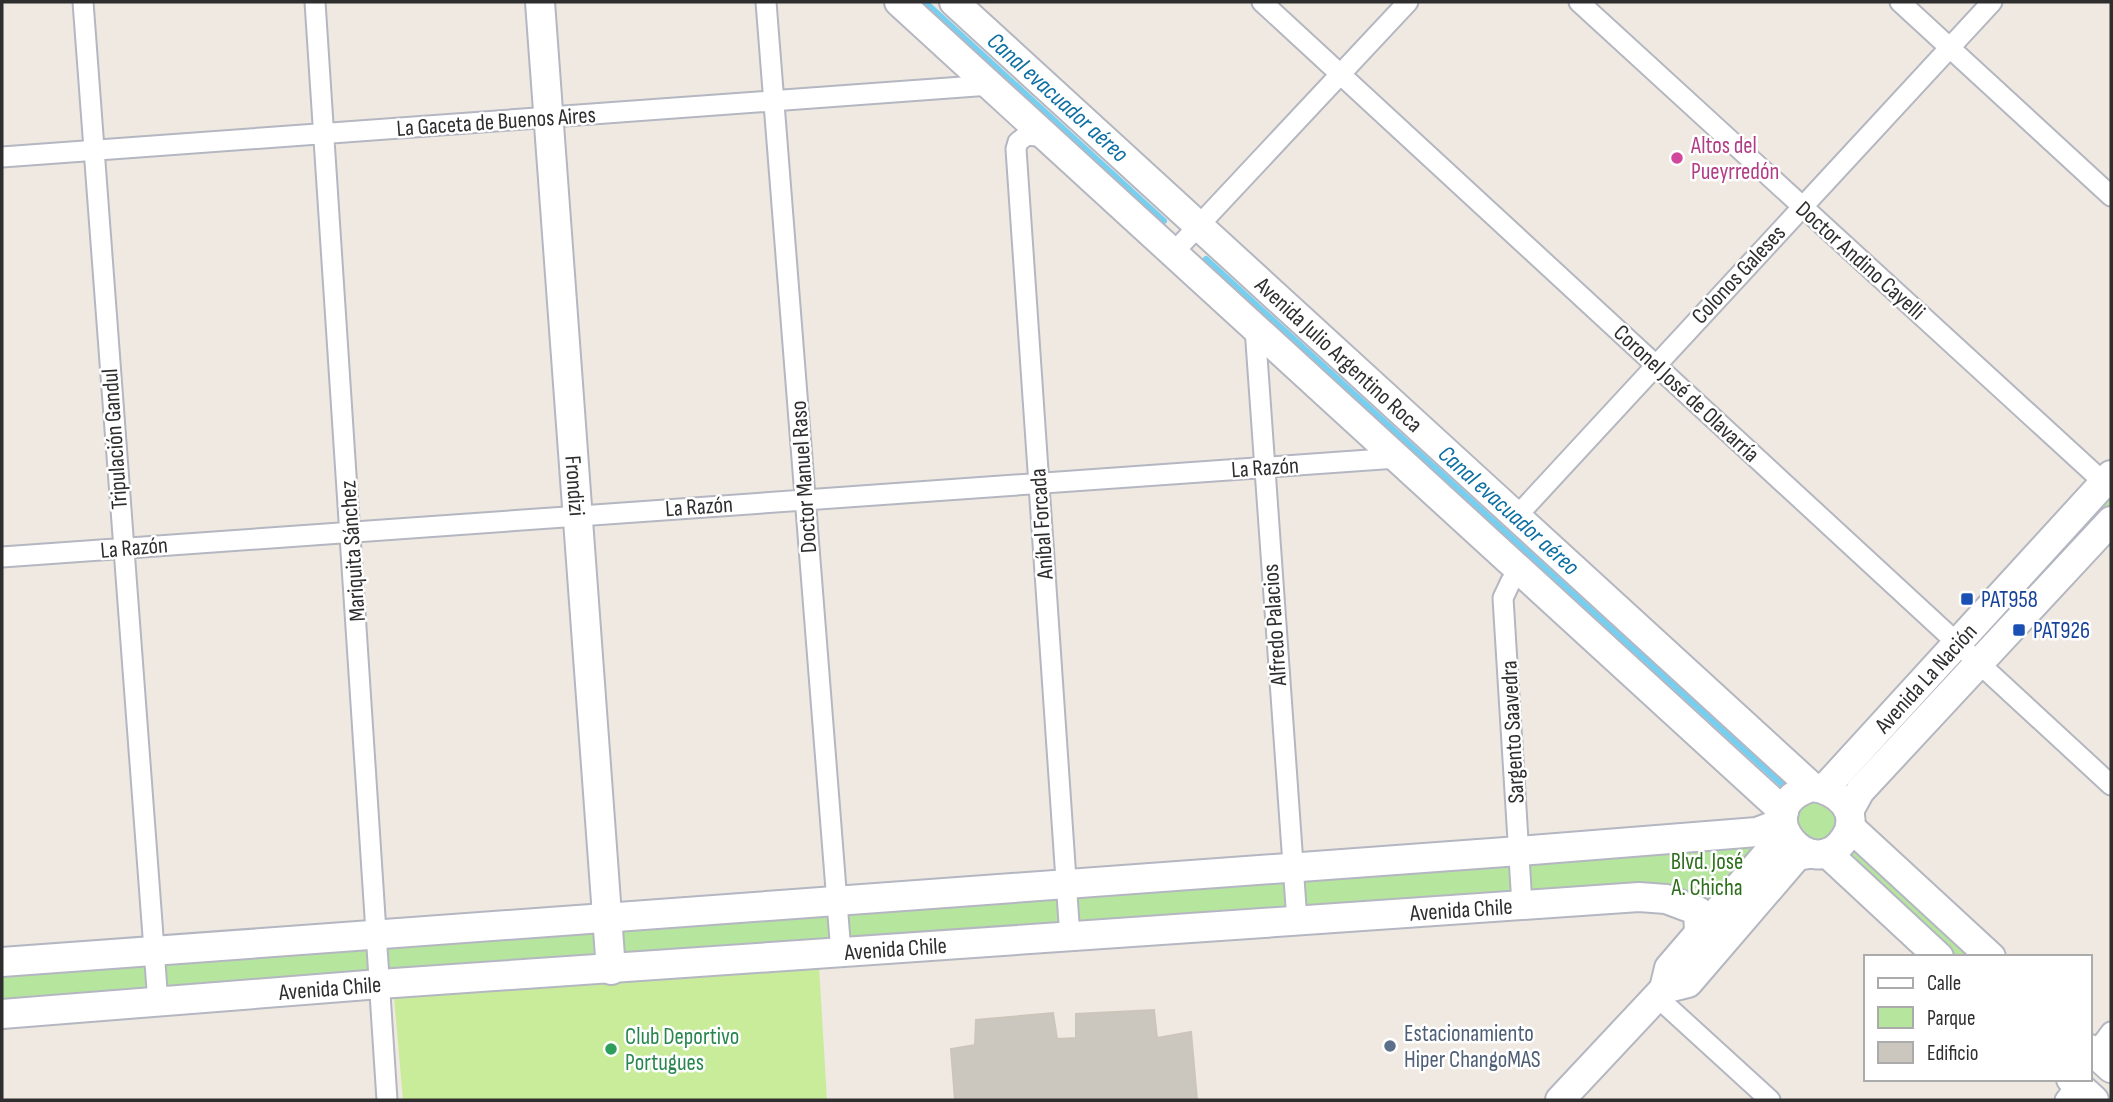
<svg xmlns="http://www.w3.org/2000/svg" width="2113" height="1102" viewBox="0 0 2113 1102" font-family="'Sofia Sans Condensed',sans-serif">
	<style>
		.green { fill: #b6e59e }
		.pitch { fill: #c9ec9a }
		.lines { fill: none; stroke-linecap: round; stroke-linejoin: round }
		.stream { stroke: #75cff0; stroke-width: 6 }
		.building { fill: #cbc7bf; stroke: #cbc5ba; stroke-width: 2 }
		.street-casing { stroke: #b4b7c1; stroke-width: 23 }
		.secondary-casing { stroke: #b4b7c1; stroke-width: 32 }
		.street { stroke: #fff; stroke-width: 19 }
		.secondary { stroke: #fff; stroke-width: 28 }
		.hotel-dot { fill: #d1479c; stroke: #fff; stroke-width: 2.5 }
		.transit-dot { fill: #1a4fb4; stroke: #fff; stroke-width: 2.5 }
		.service-dot { fill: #5c6f8a; stroke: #fff; stroke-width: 2.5 }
		.leisure-dot { fill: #2e9e5b; stroke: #fff; stroke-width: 2.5 }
		.labels { text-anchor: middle; stroke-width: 5; stroke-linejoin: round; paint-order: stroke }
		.street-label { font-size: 23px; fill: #2e2e2e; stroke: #fff }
		.hotel-label { font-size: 23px; fill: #b23c85; stroke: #fff; text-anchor: start }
		.transit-label { font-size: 23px; fill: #164399; stroke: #fff; text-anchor: start }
		.park-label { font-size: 23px; fill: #2c6e1b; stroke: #fff }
		.service-label { font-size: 23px; fill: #4e5e75; stroke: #fff; text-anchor: start }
		.leisure-label { font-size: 23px; fill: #27864d; stroke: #fff; text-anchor: start }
		.water-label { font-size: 24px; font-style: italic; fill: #0d6fa3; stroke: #fff }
	</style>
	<rect width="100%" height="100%" fill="#efe9e1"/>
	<!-- green -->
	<path class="green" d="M 2111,475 L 2111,521 L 1849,811 L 1991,957 L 1939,957 L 1826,853 L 1699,932 L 1683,904 L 2,1014 L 2,962 L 1757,832 L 1812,787 Z"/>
	<!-- pitch -->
	<path class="pitch" d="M 819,966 L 827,1100 L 403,1100 L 394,997 Z"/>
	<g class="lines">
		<!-- stream -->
		<path class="stream" d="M 925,2 L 1164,221
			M 1206,259 L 1787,789"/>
	</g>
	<!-- building -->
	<path class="building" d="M 1154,1010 L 1157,1038 L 1191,1032 L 1197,1100 L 955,1100 L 951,1049 L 975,1045 L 976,1020 L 1053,1013 L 1057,1039 L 1076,1038 L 1076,1014 Z"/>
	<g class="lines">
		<defs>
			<path id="street" d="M 83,2 L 158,1003
				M 315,2 L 387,1100
				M 766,2 L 841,953
				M 1262,2 L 2111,785
				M 1579,2 L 2111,489
				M 1900,2 L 2111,196
				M 1047,137 L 1027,135 L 1018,142 L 1016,149 L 1070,938
				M 2,157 L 990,85
				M 1173,253 L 1408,2
				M 1255,328 L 1297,921
				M 1516,517 L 1992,2
				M 2,557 L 1397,458
				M 1522,905 L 1503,598 L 1511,581 L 1521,577 L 1530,579
				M 1656,996 L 1770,1100
				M 2090,1060 L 2111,1032
				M 2065,1100 L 2081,1079"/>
			<g id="secondary">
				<path id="s1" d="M 540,2 L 611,970"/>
				<path d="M 899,2 L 1784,812"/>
				<path id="s2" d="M 954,2 L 1812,787 C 1837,789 1862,812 1845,838 C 1813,889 1743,808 1812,787"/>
				<path id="s3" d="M 1825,788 L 2111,475"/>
				<path d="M 1849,811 L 1860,791 L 2111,521"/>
				<path d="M 1850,827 L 1991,957"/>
				<path d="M 1827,853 L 1939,957"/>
				<path d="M 2,962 L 1519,851 L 1757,832 L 1783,822"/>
				<path d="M 1664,989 L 1669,968 L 1785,833"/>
				<path id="s4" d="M 2,1014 L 380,984 L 1639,897 L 1666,899 L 1698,911 L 1699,932"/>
				<path d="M 2090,1049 L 2111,1068"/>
				<path d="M 2071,1079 L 2094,1100"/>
				<path d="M 1560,1100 L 1664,989 L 1688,983 L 1797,856 L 1809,854"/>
			</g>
		</defs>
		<!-- street casing -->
		<use href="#street" class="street-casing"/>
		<!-- secondary casing -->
		<use href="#secondary" class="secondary-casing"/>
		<!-- street -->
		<use href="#street" class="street"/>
		<!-- secondary -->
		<use href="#secondary" class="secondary"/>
	</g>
	<!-- markers -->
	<circle class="hotel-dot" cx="1677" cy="158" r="7"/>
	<g class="transit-dot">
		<rect x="1960" y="592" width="14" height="14" rx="3.5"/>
		<rect x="2012" y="623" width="14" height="14" rx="3.5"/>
	</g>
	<circle class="service-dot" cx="1390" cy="1046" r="7"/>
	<circle class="leisure-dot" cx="611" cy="1049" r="7"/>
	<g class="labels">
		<!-- street labels -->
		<g class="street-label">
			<text transform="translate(496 121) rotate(-4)" y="8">La Gaceta de Buenos Aires</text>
			<text transform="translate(1861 260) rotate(42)" y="8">Doctor Andino Cayelli</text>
			<text transform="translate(1738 274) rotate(-47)" y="8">Colonos Galeses</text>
			<text dy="8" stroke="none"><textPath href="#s2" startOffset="522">Avenida Julio Argentino Roca</textPath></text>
			<text transform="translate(1687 393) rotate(43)" y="8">Coronel José de Olavarría</text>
			<text transform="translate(114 439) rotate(-94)" y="8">Tripulación Gandul</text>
			<text transform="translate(1265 467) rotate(-4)" y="8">La Razón</text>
			<text transform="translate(803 477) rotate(-94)" y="8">Doctor Manuel Raso</text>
			<text dy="8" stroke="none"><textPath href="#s1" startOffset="485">Frondizi</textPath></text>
			<text transform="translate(699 506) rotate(-4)" y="8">La Razón</text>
			<text transform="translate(1041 524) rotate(-94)" y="8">Aníbal Forcada</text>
			<text transform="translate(134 547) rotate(-5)" y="8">La Razón</text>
			<text transform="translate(352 551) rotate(-94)" y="8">Mariquita Sánchez</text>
			<text transform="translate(1274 625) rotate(-94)" y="8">Alfredo Palacios</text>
			<text dy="8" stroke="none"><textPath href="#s3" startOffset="149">Avenida La Nación</textPath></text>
			<text transform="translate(1512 732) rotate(-93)" y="8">Sargento Saavedra</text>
			<text dy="8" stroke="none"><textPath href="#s4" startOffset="1463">Avenida Chile</textPath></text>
			<text dy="8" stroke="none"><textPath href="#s4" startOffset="896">Avenida Chile</textPath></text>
			<text dy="8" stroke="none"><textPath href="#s4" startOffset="329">Avenida Chile</textPath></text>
		</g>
		<!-- hotel labels -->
		<g class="hotel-label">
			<text x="1691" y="153">Altos del<tspan x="1691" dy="26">Pueyrredón</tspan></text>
		</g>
		<!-- transit labels -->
		<g class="transit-label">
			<text x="1981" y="607">PAT958</text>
			<text x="2033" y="638">PAT926</text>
		</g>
		<!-- park labels -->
		<g class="park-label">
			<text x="1707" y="869">Blvd. José<tspan x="1707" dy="26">A. Chicha</tspan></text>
		</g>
		<!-- service labels -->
		<g class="service-label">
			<text x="1404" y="1041">Estacionamiento<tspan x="1404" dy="26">Hiper ChangoMAS</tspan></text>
		</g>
		<!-- leisure labels -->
		<g class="leisure-label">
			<text x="625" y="1044">Club Deportivo<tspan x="625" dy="26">Portugues</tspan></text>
		</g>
		<!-- water labels -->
		<g class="water-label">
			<text transform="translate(1058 97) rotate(42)" y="8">Canal evacuador aéreo</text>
			<text transform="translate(1509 510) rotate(42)" y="8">Canal evacuador aéreo</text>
		</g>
	</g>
	<!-- border -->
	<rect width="2113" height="1102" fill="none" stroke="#2e2e2e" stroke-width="7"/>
	<!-- legend -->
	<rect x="1864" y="955" width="228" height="126" fill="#ffffff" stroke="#ababab" stroke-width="2"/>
	<rect x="1878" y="978" width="35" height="10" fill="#ffffff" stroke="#ababab" stroke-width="2"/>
	<text x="1927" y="990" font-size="21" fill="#2e2e2e">Calle</text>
	<rect x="1878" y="1007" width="35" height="21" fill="#b6e59e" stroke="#ababab" stroke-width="2"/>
	<text x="1927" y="1025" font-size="21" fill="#2e2e2e">Parque</text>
	<rect x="1878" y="1042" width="35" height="21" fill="#cbc7bf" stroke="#ababab" stroke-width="2"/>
	<text x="1927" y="1060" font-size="21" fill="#2e2e2e">Edificio</text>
</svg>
